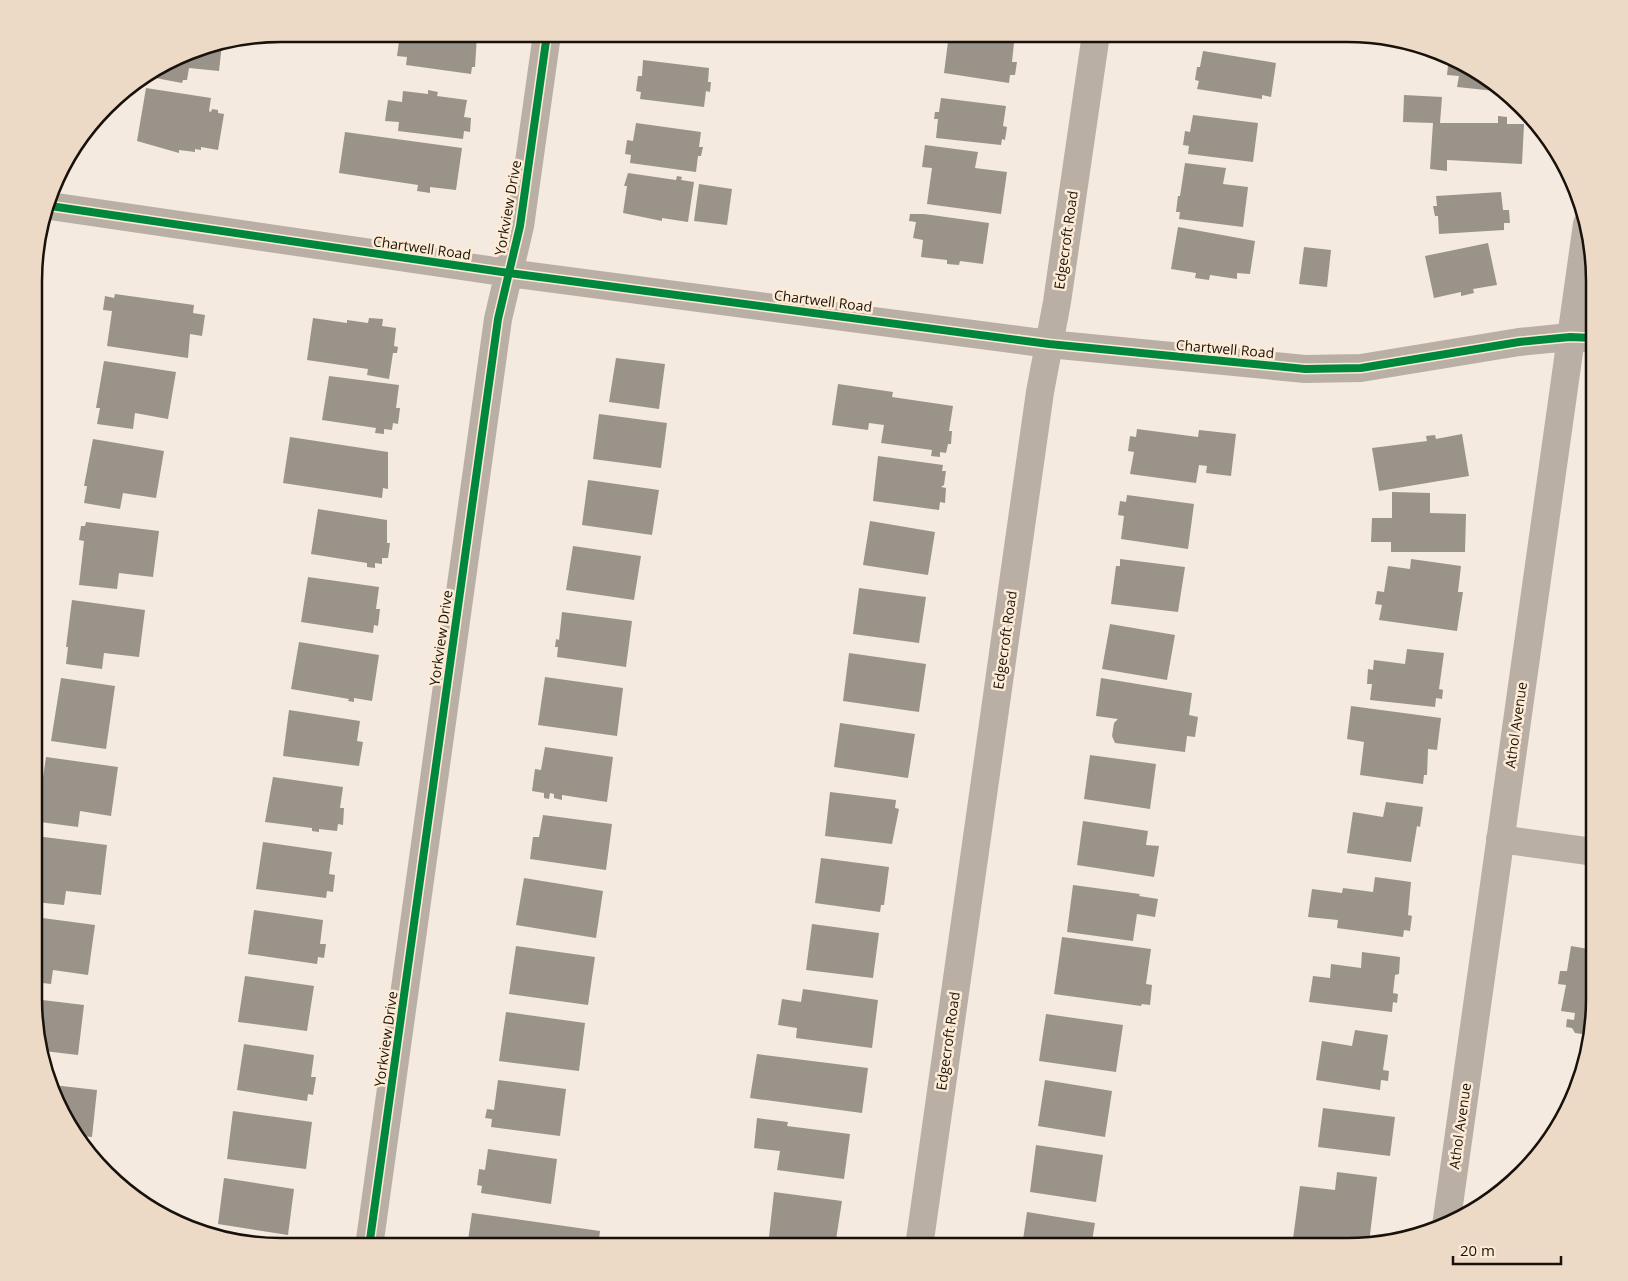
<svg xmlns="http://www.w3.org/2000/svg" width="1628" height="1281" viewBox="0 0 1628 1281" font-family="'Open Sans',sans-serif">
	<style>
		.building { fill: #9a938a }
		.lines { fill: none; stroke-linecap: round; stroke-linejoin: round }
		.street { stroke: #baafa5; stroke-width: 28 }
		.cycleway-casing { stroke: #feebd6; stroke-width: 11 }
		.cycleway { stroke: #00873e; stroke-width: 8 }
		.labels { text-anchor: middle; stroke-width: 5; stroke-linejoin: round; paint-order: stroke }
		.street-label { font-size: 14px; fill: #18120b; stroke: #feebd6 }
		.rim { fill: none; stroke: #18120b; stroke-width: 2.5 }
	</style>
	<rect width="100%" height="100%" fill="#f5eadf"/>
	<!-- building -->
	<path class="building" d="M 400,34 L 477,35 L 475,67 L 472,67 L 471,74 L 406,65 L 407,57 L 397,56 Z
		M 657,34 L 715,34 L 714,43 Z
		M 949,34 L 1014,43 L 1012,62 L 1017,62 L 1015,75 L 1010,75 L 1009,83 L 944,73 Z
		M 222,44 L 219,71 L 189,68 L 187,80 L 183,80 L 182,83 L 150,77 L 202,47 Z
		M 1203,51 L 1276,63 L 1271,97 L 1262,95 L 1262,99 L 1197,89 L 1199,81 L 1195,80 L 1197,67 L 1200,67 Z
		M 1449,57 L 1505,92 L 1457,87 L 1459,76 L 1447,75 Z
		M 643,60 L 709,68 L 708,82 L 711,82 L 710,92 L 706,91 L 704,107 L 640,99 L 641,92 L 636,91 L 638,76 L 642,76 Z
		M 146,88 L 211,98 L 209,111 L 211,112 L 212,109 L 218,110 L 218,113 L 224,114 L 218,150 L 201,147 L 201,150 L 195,149 L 195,152 L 179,150 L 179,153 L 137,141 Z
		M 428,90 L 438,92 L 437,96 L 467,100 L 464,117 L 471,118 L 470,132 L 464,131 L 463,139 L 398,131 L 399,122 L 385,121 L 388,100 L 402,102 L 403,91 L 428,94 Z
		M 1404,95 L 1442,97 L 1440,123 L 1498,123 L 1498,116 L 1507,117 L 1507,124 L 1524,124 L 1522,164 L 1447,160 L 1447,171 L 1430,169 L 1433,123 L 1403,122 Z
		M 941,98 L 1006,106 L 1003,126 L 1007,127 L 1005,140 L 1002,139 L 1001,145 L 936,138 L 938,119 L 934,119 L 935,112 L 939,112 Z
		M 1193,115 L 1258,123 L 1253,162 L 1188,154 L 1189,146 L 1183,145 L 1185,131 L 1190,132 Z
		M 636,123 L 701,132 L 699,147 L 703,147 L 701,156 L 698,156 L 696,172 L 630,163 L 631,155 L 625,154 L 627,140 L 633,141 Z
		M 345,132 L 462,148 L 456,190 L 430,187 L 430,193 L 417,191 L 418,185 L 339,173 Z
		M 925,145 L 978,152 L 975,168 L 1007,172 L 1001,214 L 927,204 L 932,168 L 922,167 Z
		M 1185,163 L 1226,168 L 1223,184 L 1248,187 L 1243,227 L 1179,219 L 1180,212 L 1176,212 L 1178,196 L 1180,196 Z
		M 628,173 L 676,180 L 677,176 L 682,177 L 681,180 L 694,182 L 688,222 L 662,218 L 662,221 L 623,213 L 627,186 L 624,186 Z
		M 699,184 L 732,189 L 727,225 L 694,221 Z
		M 1501,192 L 1503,210 L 1509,210 L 1510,223 L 1504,223 L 1504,230 L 1439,234 L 1438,216 L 1435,216 L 1433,206 L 1437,206 L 1436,196 Z
		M 910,214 L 924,214 L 989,223 L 983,264 L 960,261 L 959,265 L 947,264 L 947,260 L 921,257 L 923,240 L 913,238 L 916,222 L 909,221 Z
		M 1178,227 L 1255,241 L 1250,274 L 1237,273 L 1237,279 L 1210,275 L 1209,280 L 1195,278 L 1196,273 L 1171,269 Z
		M 1488,243 L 1497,285 L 1473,289 L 1474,293 L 1461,296 L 1461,292 L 1434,298 L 1425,256 Z
		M 1304,247 L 1331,250 L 1327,287 L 1299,284 Z
		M 115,294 L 194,305 L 193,313 L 205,315 L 202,336 L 190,334 L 188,358 L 107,346 L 112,311 L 103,310 L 105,296 L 114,298 Z
		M 313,318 L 347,323 L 347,320 L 368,323 L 369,318 L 383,319 L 382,326 L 396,328 L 394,346 L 398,347 L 397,353 L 393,353 L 389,379 L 367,375 L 368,369 L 307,360 Z
		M 616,358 L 665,364 L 659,409 L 609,402 Z
		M 104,361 L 176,372 L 168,419 L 135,413 L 133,429 L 97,424 L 100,408 L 96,408 Z
		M 329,376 L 399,385 L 396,408 L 400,408 L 398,424 L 393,423 L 392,430 L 384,429 L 384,434 L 375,433 L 376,428 L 322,420 Z
		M 838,384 L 893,392 L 892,397 L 953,406 L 949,431 L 952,431 L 951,444 L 948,444 L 946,453 L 940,452 L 940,457 L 931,456 L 932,450 L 881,443 L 884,425 L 869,423 L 868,430 L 832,425 Z
		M 599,414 L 667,423 L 661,468 L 593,459 Z
		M 1137,429 L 1198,437 L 1199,430 L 1236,434 L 1231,476 L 1206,473 L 1207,466 L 1199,465 L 1196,483 L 1130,474 L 1134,452 L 1128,451 L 1130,436 L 1136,437 Z
		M 1462,434 L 1469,476 L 1379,491 L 1372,448 L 1427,441 L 1426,436 L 1435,435 L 1436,439 Z
		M 290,437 L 388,452 L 388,489 L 383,488 L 382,498 L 283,483 Z
		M 93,439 L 164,451 L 156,498 L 123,493 L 120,509 L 84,503 L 87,486 L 84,486 Z
		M 878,456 L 943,465 L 942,471 L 946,471 L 944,485 L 941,487 L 946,488 L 945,503 L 940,502 L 939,510 L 873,501 Z
		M 588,480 L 659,490 L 652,535 L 582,525 Z
		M 1392,492 L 1430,493 L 1430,513 L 1466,514 L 1465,552 L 1391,552 L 1391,542 L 1371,542 L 1372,518 L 1392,518 Z
		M 1127,495 L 1194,504 L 1188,549 L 1121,539 L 1124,516 L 1118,515 L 1120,501 L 1126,502 Z
		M 318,509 L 387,520 L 387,543 L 390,543 L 388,558 L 382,558 L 382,564 L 375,563 L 375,568 L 367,567 L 367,563 L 311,554 Z
		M 870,521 L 935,532 L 928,575 L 863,565 Z
		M 86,522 L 159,531 L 153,577 L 119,573 L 117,589 L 79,585 L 84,541 L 79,540 L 81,526 L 85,526 Z
		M 573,546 L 641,556 L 634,600 L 566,590 Z
		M 1120,559 L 1185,567 L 1178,612 L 1111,604 L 1116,566 L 1120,566 Z
		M 1411,559 L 1461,566 L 1458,592 L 1463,592 L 1457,631 L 1379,620 L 1382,605 L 1375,604 L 1377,591 L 1384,592 L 1388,566 L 1410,569 Z
		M 308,577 L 379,587 L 376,609 L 380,609 L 378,626 L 374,625 L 373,633 L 301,622 Z
		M 859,588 L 926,597 L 919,643 L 853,634 Z
		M 72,600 L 145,610 L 139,657 L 104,653 L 102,669 L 66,664 L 68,647 L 66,647 Z
		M 562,612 L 632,621 L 626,667 L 557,657 L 558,647 L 555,647 L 556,639 L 559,640 Z
		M 1110,624 L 1175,635 L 1167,680 L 1102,669 Z
		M 299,642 L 379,655 L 372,701 L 354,698 L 354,702 L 348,701 L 349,699 L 291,689 Z
		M 1407,649 L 1444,653 L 1439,689 L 1443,690 L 1442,699 L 1436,698 L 1435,707 L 1370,700 L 1372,684 L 1367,684 L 1368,669 L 1373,670 L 1374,660 L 1405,664 Z
		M 849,653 L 926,664 L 919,712 L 843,701 Z
		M 545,677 L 623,688 L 617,736 L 538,725 Z
		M 61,678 L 115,686 L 106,749 L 51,741 Z
		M 1101,678 L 1192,693 L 1189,715 L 1198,717 L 1195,737 L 1187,736 L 1185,752 L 1115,743 L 1112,736 L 1114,723 L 1118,719 L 1096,716 Z
		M 1351,706 L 1441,718 L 1437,750 L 1428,749 L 1427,775 L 1424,775 L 1423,784 L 1360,775 L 1364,742 L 1347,739 Z
		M 289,710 L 360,721 L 357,741 L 363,742 L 359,766 L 283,756 Z
		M 840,723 L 915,734 L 908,778 L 834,767 Z
		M 545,747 L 613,757 L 607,802 L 562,795 L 562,800 L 554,798 L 554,794 L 550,793 L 549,799 L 544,798 L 544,793 L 532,791 L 535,769 L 541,770 Z
		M 1090,755 L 1156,764 L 1150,809 L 1084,799 Z
		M 46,757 L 118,767 L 111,816 L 80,811 L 78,827 L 40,822 L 42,806 L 39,805 Z
		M 273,777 L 343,787 L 340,808 L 344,808 L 343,825 L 338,824 L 337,831 L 319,829 L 319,832 L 312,831 L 312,828 L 265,822 Z
		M 830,792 L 896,800 L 895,808 L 899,809 L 892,844 L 825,836 Z
		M 1386,802 L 1423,807 L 1420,827 L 1417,826 L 1411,862 L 1347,853 L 1353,812 L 1383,817 Z
		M 543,815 L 612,824 L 606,870 L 530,859 L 533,837 L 539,837 Z
		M 1083,821 L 1148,831 L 1146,845 L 1159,846 L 1154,877 L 1077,865 Z
		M 36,836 L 107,845 L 101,895 L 66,891 L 64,905 L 35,902 Z
		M 263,842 L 332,852 L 329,874 L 335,875 L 333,892 L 327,891 L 326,898 L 256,889 Z
		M 821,858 L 889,867 L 884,905 L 881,905 L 880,912 L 815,903 Z
		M 1375,877 L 1411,882 L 1408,915 L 1412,916 L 1410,931 L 1404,930 L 1403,937 L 1337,928 L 1338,920 L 1308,917 L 1312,889 L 1342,893 L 1343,888 L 1373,892 Z
		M 524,878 L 603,891 L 596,938 L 516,925 Z
		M 1073,885 L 1140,894 L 1139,896 L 1158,899 L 1155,917 L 1137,914 L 1133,941 L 1067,932 Z
		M 254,910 L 323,920 L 320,944 L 326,944 L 324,958 L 318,957 L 317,964 L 248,954 Z
		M 35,917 L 95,925 L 88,975 L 53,970 L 51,984 L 34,982 Z
		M 812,924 L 879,933 L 873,978 L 806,970 Z
		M 1062,937 L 1151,949 L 1146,984 L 1152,985 L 1150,1005 L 1142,1004 L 1141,1006 L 1054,994 Z
		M 516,946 L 595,957 L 588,1005 L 509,994 Z
		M 1571,946 L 1594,950 L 1594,1016 L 1589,1035 L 1575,1033 L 1572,1028 L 1566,1027 L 1567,1019 L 1574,1020 L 1575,1013 L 1561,1011 L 1566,985 L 1558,984 L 1560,971 L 1567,971 Z
		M 1362,952 L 1400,957 L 1399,974 L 1395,975 L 1393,993 L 1398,994 L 1397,1003 L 1393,1002 L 1392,1012 L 1309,1002 L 1313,976 L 1330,978 L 1331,964 L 1361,968 Z
		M 245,976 L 314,986 L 307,1031 L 238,1022 Z
		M 803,989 L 878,1000 L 872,1048 L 796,1038 L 797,1028 L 778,1025 L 782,999 L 801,1002 Z
		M 34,999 L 84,1005 L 78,1055 L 44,1051 L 34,1016 Z
		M 506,1012 L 585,1023 L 579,1071 L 499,1061 Z
		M 1046,1014 L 1123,1025 L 1116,1072 L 1039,1061 Z
		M 1355,1030 L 1388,1035 L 1383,1070 L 1389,1071 L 1388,1081 L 1381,1080 L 1380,1090 L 1316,1080 L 1322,1041 L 1352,1046 Z
		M 244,1044 L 314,1055 L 311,1077 L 316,1077 L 313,1095 L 308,1094 L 307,1101 L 237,1090 Z
		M 757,1054 L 868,1068 L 862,1113 L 750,1098 Z
		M 498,1080 L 566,1089 L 560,1136 L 491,1127 L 492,1119 L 485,1118 L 487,1109 L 494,1110 Z
		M 1045,1080 L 1112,1091 L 1105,1137 L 1038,1126 Z
		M 53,1085 L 97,1090 L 92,1137 L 80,1136 L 59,1109 Z
		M 1323,1108 L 1395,1117 L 1390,1156 L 1318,1147 Z
		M 233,1111 L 312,1122 L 306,1169 L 227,1159 Z
		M 757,1118 L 788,1122 L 787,1126 L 850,1134 L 844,1179 L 777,1170 L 780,1151 L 754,1148 Z
		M 1036,1145 L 1103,1155 L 1096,1202 L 1030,1192 Z
		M 488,1149 L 557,1159 L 551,1204 L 481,1193 L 482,1186 L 477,1185 L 479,1169 L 485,1170 Z
		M 1337,1172 L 1377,1177 L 1369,1243 L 1352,1246 L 1293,1239 L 1300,1186 L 1335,1190 Z
		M 224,1178 L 294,1189 L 288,1235 L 218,1224 Z
		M 774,1192 L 842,1201 L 835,1246 L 769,1237 Z
		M 1027,1212 L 1095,1223 L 1091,1247 L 1022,1247 Z
		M 472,1213 L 600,1231 L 598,1247 L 467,1247 Z
		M 1275,1244 L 1294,1246 L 1294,1247 L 1275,1247 Z"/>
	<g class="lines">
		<!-- street -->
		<path class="street" d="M 50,206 L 509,273 L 1049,344 L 1305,369 L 1361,368 L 1519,342 L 1570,337 L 1594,338
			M 1500,839 L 1594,852
			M 1446,1226 L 1587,224
			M 369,1247 L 498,319 L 520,226 L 547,34
			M 919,1247 L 1040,392 L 1057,302 L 1096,34"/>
		<defs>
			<path id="cycleway" d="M 50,206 L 509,273 L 1049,344 L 1305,369 L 1361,368 L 1519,342 L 1570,337 L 1594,338
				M 369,1247 L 498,319 L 520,226 L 547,34"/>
		</defs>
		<!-- cycleway casing -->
		<use href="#cycleway" class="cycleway-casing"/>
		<!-- cycleway -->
		<use href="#cycleway" class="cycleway"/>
	</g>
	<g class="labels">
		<!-- street labels -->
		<g class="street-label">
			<text transform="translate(508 208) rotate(-80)" y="5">Yorkview Drive</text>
			<text transform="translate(1066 240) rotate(-82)" y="5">Edgecroft Road</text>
			<text transform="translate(422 248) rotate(8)" y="5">Chartwell Road</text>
			<text transform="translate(823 301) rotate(7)" y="5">Chartwell Road</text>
			<text transform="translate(1225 349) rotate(5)" y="5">Chartwell Road</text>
			<text transform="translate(441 638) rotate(-82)" y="5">Yorkview Drive</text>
			<text transform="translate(1005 640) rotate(-82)" y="5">Edgecroft Road</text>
			<text transform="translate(1516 725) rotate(-82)" y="5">Athol Avenue</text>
			<text transform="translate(386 1039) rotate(-82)" y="5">Yorkview Drive</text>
			<text transform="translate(948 1041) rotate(-82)" y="5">Edgecroft Road</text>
			<text transform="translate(1460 1126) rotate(-82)" y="5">Athol Avenue</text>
		</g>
	</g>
	<!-- crop -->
	<path d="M0 0H1628V1281H0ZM281 42H1347A239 239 0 0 1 1586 281V999A239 239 0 0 1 1347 1238H281A239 239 0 0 1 42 999V281A239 239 0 0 1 281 42Z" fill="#ecdac6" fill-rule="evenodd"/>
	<path class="rim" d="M281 42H1347A239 239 0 0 1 1586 281V999A239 239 0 0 1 1347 1238H281A239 239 0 0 1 42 999V281A239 239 0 0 1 281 42Z"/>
	<!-- scale -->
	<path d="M1453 1256v8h108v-8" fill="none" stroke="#18120b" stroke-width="2.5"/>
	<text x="1460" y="1256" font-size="15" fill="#18120b" stroke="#feebd6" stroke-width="4" paint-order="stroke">20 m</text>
</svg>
